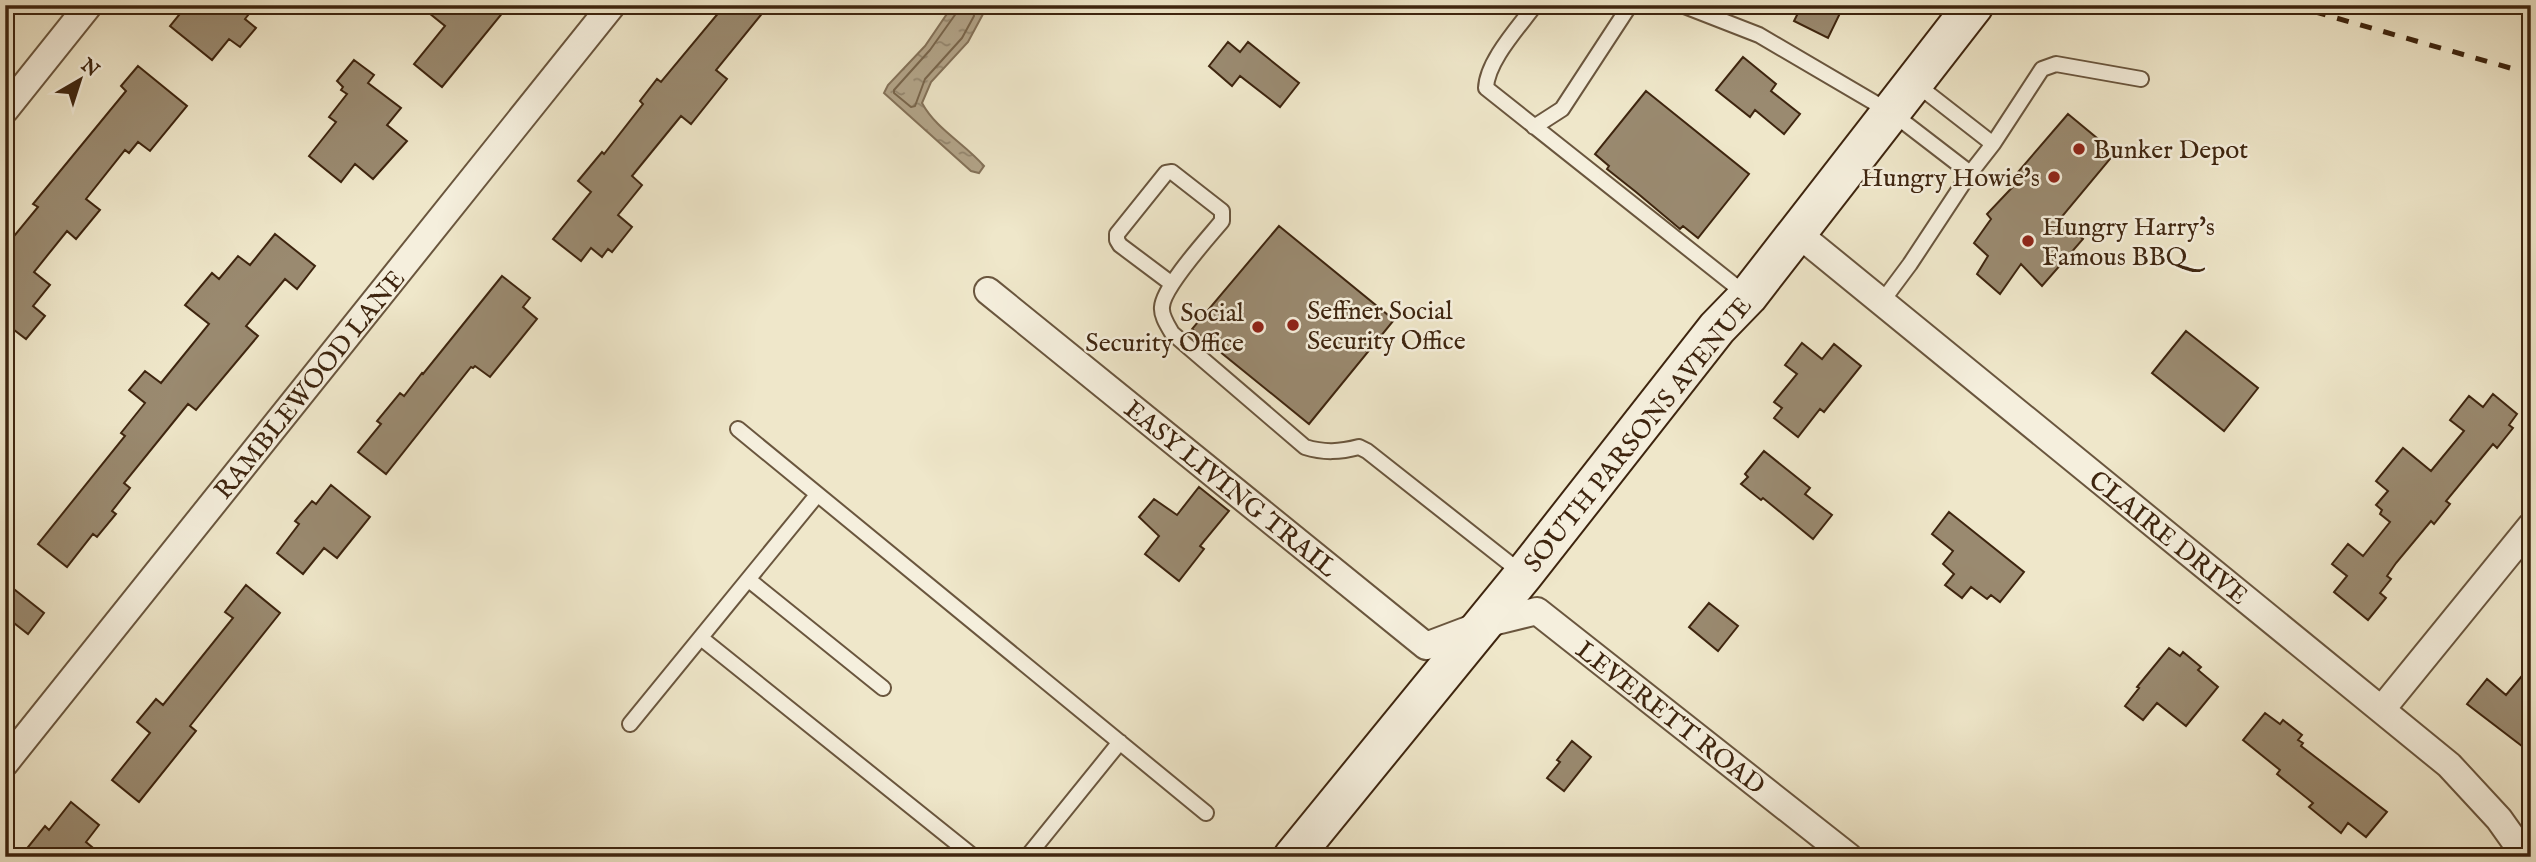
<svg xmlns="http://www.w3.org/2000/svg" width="2536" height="862" viewBox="0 0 2536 862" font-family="'IM FELL English',serif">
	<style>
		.water { fill: url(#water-ripples); stroke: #847259; stroke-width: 2 }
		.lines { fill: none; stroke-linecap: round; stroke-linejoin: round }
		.shore { stroke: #78654c; stroke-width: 2 }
		.building { fill: #9a8a70; stroke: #3e250f; stroke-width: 2 }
		.service-casing { stroke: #6a563e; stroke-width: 18 }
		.minor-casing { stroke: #6a563e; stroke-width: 30 }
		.secondary-casing { stroke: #3e250f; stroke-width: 42 }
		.service { stroke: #f5efdd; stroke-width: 14 }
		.minor { stroke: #f5efdd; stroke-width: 26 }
		.secondary { stroke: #f5efdd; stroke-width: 38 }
		.rail { stroke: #3e250f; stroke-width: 5; stroke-dasharray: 12 12; stroke-linecap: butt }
		.poi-dot { fill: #8f2418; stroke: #f5efdd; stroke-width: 2.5 }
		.labels { text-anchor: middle; stroke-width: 5; stroke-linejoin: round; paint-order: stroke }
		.poi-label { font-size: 26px; fill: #3e250f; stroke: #f5efdd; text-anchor: start }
		.street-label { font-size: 26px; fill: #3e250f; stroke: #f5efdd }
	</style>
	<defs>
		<pattern id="water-ripples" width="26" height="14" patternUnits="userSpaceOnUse" patternTransform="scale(1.75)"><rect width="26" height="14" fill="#b3a58a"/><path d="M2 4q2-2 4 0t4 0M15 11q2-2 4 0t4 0" fill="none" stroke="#93866f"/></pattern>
	</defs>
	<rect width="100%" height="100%" fill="#efe7ca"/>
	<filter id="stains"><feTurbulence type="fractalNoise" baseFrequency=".00286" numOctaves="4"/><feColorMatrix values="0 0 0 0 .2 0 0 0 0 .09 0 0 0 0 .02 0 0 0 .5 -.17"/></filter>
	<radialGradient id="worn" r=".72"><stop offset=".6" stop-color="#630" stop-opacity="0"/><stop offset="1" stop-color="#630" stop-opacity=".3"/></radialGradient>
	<!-- water -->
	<path class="water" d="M 953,5 L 976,5 L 983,14 L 968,42 L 931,82 L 922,103 C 936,129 964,143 984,166 L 979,173 L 971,171 L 884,93 L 888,85 L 925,46 Z"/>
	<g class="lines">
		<!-- shore -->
		<path class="shore" d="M 958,5 L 957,12 L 930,50 L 894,90 L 894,93 L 911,107 L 915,106 L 925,79 L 962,38 L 974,16 L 972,5"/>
	</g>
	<!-- building -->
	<path class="building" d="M 187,5 L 256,5 L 245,19 L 256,28 L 240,47 L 229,39 L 212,60 L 170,26 Z
		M 419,5 L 509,5 L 442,87 L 414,64 L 445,26 Z
		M 725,5 L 769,5 L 716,70 L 727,79 L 691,124 L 681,116 L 632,176 L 642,185 L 618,215 L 632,227 L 612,252 L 608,249 L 602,257 L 591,248 L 581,261 L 553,239 L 591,192 L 578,181 L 602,152 L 604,154 L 643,104 L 640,101 L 657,79 L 661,82 Z
		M 1802,5 L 1844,5 L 1828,38 L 1794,21 Z
		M 1228,42 L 1240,52 L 1248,42 L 1299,83 L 1280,107 L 1240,76 L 1232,86 L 1209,66 Z
		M 1743,57 L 1776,84 L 1771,91 L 1800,114 L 1784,134 L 1755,110 L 1750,117 L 1716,90 Z
		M 354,60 L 374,75 L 368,83 L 401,108 L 387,125 L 407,141 L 373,179 L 355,164 L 341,182 L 309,156 L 336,122 L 329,117 L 347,94 L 341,90 L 343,87 L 337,81 Z
		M 138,66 L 187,106 L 150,151 L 138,142 L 129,153 L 125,150 L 86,199 L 100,210 L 76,239 L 67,231 L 34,272 L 50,285 L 33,306 L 45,316 L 26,339 L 5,323 L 5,247 L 38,207 L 33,204 L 126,91 L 121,86 Z
		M 1646,91 L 1749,174 L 1698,238 L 1683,226 L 1680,229 L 1636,192 L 1607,169 L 1609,166 L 1595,154 Z
		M 2068,114 L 2115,153 L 2059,220 L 2083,239 L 2042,286 L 2021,264 L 2000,294 L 1977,274 L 1988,256 L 1974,243 L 1991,219 L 1987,214 L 2023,176 L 2018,172 Z
		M 1279,226 L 1394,320 L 1309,424 L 1192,329 Z
		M 275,234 L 315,266 L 297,289 L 285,279 L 246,326 L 258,336 L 196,410 L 188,404 L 124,483 L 130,488 L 112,511 L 116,514 L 97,537 L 93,534 L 67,567 L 38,544 L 125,436 L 121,433 L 145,403 L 129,390 L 145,371 L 161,383 L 209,324 L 185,305 L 212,273 L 219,279 L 238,256 L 250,265 Z
		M 502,276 L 530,298 L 523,307 L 537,319 L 490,377 L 475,366 L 473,368 L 471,367 L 386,474 L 358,452 L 381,424 L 377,421 L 400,393 L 404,396 L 422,373 L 423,374 Z
		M 2186,331 L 2258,388 L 2224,431 L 2152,373 Z
		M 1802,343 L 1822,359 L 1834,344 L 1861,366 L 1824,412 L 1820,409 L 1798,437 L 1774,418 L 1782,408 L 1774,402 L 1797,374 L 1785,365 Z
		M 2493,394 L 2517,414 L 2509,425 L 2513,428 L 2497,448 L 2493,444 L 2446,501 L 2450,504 L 2434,524 L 2431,521 L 2396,563 L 2387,576 L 2391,579 L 2380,593 L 2386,598 L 2368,620 L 2334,592 L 2347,576 L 2332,564 L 2348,544 L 2363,556 L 2390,522 L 2380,514 L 2382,510 L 2376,505 L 2388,491 L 2376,481 L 2403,448 L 2431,471 L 2464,431 L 2450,420 L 2469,396 L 2483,407 Z
		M 1764,451 L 1810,488 L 1805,494 L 1832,515 L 1813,539 L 1763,498 L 1761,500 L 1741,484 L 1748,477 L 1745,474 Z
		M 331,485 L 370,517 L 337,558 L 324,548 L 303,574 L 277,553 L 299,524 L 295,521 L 312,501 L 316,504 Z
		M 1199,487 L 1229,511 L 1200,546 L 1204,549 L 1179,581 L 1145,554 L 1159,536 L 1139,517 L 1154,499 L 1177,515 Z
		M 1949,512 L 2024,572 L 2000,602 L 1991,595 L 1987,599 L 1971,587 L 1962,598 L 1945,585 L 1954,574 L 1943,564 L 1953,551 L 1932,534 Z
		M 5,582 L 44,613 L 28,634 L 5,616 Z
		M 246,585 L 280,613 L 190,726 L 196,731 L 139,802 L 112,780 L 150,733 L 137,722 L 156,699 L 163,705 L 233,618 L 225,612 Z
		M 1709,603 L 1738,626 L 1718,651 L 1689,627 Z
		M 2169,648 L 2180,656 L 2183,652 L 2201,667 L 2198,670 L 2218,687 L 2186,726 L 2157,703 L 2143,720 L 2125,706 L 2139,688 L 2137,687 Z
		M 2531,665 L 2531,753 L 2467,704 L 2487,679 L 2506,695 Z
		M 2265,713 L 2280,724 L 2283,720 L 2302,735 L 2298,740 L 2303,743 L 2301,746 L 2387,812 L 2366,837 L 2348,823 L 2341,833 L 2309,807 L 2313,803 L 2277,774 L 2280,770 L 2243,740 Z
		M 1572,741 L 1591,757 L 1564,791 L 1547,778 L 1560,762 L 1557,760 Z
		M 71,802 L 99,825 L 86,842 L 104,857 L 20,857 L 45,826 L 49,830 Z"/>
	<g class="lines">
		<defs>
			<path id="service" d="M 1535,5 C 1519,27 1487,61 1486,88 L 1748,296
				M 1682,5 L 1759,35 L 1892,113 L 1970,173
				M 1916,84 L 1993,144
				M 1534,127 L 1562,109 L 1630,5
				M 1172,284 L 1120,245 L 1117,240 L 1117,234 L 1166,173 L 1172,172 L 1222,211 L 1222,221 C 1208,238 1163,287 1162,307 C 1161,316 1168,326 1172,333 L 1305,447 C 1324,453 1340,452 1359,447 L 1367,451 L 1523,574
				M 1881,303 L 1910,264 L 1968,176 L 1993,144 L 2042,69 L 2056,64 L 2141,79
				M 738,429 L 1206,813
				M 749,580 L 883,688
				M 701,638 L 974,857
				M 630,724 L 817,495
				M 1027,857 L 1120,742"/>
			<path id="minor" d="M 5,110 L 89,5
				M 1796,232 L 2449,765 L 2499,819 L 2526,857
				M 988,291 L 1426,646 L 1484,624 L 1537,611 L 1849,857
				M 2382,709 L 2531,526
				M 5,763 L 612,5"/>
			<path id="secondary" d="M 1293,857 L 1524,574 L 1717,328 L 1748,296 L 1974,5"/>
		</defs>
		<!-- service casing -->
		<use href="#service" class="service-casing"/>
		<!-- minor casing -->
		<use href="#minor" class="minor-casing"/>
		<!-- secondary casing -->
		<use href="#secondary" class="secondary-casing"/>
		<!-- service -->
		<use href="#service" class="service"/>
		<!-- minor -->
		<use href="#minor" class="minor"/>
		<!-- secondary -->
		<use href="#secondary" class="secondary"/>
		<!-- rail -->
		<path class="rail" d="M 2291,5 L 2531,74"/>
	</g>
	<!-- markers -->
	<g class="poi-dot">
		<circle cx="2079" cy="149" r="7"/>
		<circle cx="2054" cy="177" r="7"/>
		<circle cx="2028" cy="241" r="7"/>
		<circle cx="1293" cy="325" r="7"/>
		<circle cx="1258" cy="327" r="7"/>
	</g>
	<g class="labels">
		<!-- poi labels -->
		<g class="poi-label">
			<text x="2093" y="158">Bunker Depot</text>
			<text x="2040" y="186" text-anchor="end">Hungry Howie's</text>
			<text x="2042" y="235">Hungry Harry's<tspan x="2042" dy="30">Famous BBQ</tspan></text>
			<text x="1307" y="319">Seffner Social<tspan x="1307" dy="30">Security Office</tspan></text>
			<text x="1244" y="321" text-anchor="end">Social<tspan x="1244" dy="30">Security Office</tspan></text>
		</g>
		<!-- street labels -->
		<g class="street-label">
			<text transform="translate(309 384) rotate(-51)" y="9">RAMBLEWOOD LANE</text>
			<text transform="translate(1637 434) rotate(-51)" y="9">SOUTH PARSONS AVENUE</text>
			<text transform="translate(1231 488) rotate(39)" y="9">EASY LIVING TRAIL</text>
			<text transform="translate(2169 537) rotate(39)" y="9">CLAIRE DRIVE</text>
			<text transform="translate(1671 717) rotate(38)" y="9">LEVERETT ROAD</text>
		</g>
	</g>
	<!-- margin -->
	<rect width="2536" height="862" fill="none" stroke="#efe7ca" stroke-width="28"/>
	<rect x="7" y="7" width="2522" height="848" fill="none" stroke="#3e250f" stroke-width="3.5"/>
	<rect x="14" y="14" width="2508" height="834" fill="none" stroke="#3e250f" stroke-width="2"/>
	<!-- north arrow -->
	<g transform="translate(80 80) rotate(39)" stroke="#f5efdd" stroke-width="5" paint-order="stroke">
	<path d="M0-5L12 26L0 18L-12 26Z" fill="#3e250f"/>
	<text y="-10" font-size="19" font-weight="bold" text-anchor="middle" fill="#3e250f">N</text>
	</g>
	<rect width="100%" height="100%" filter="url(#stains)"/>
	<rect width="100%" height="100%" fill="url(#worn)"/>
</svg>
